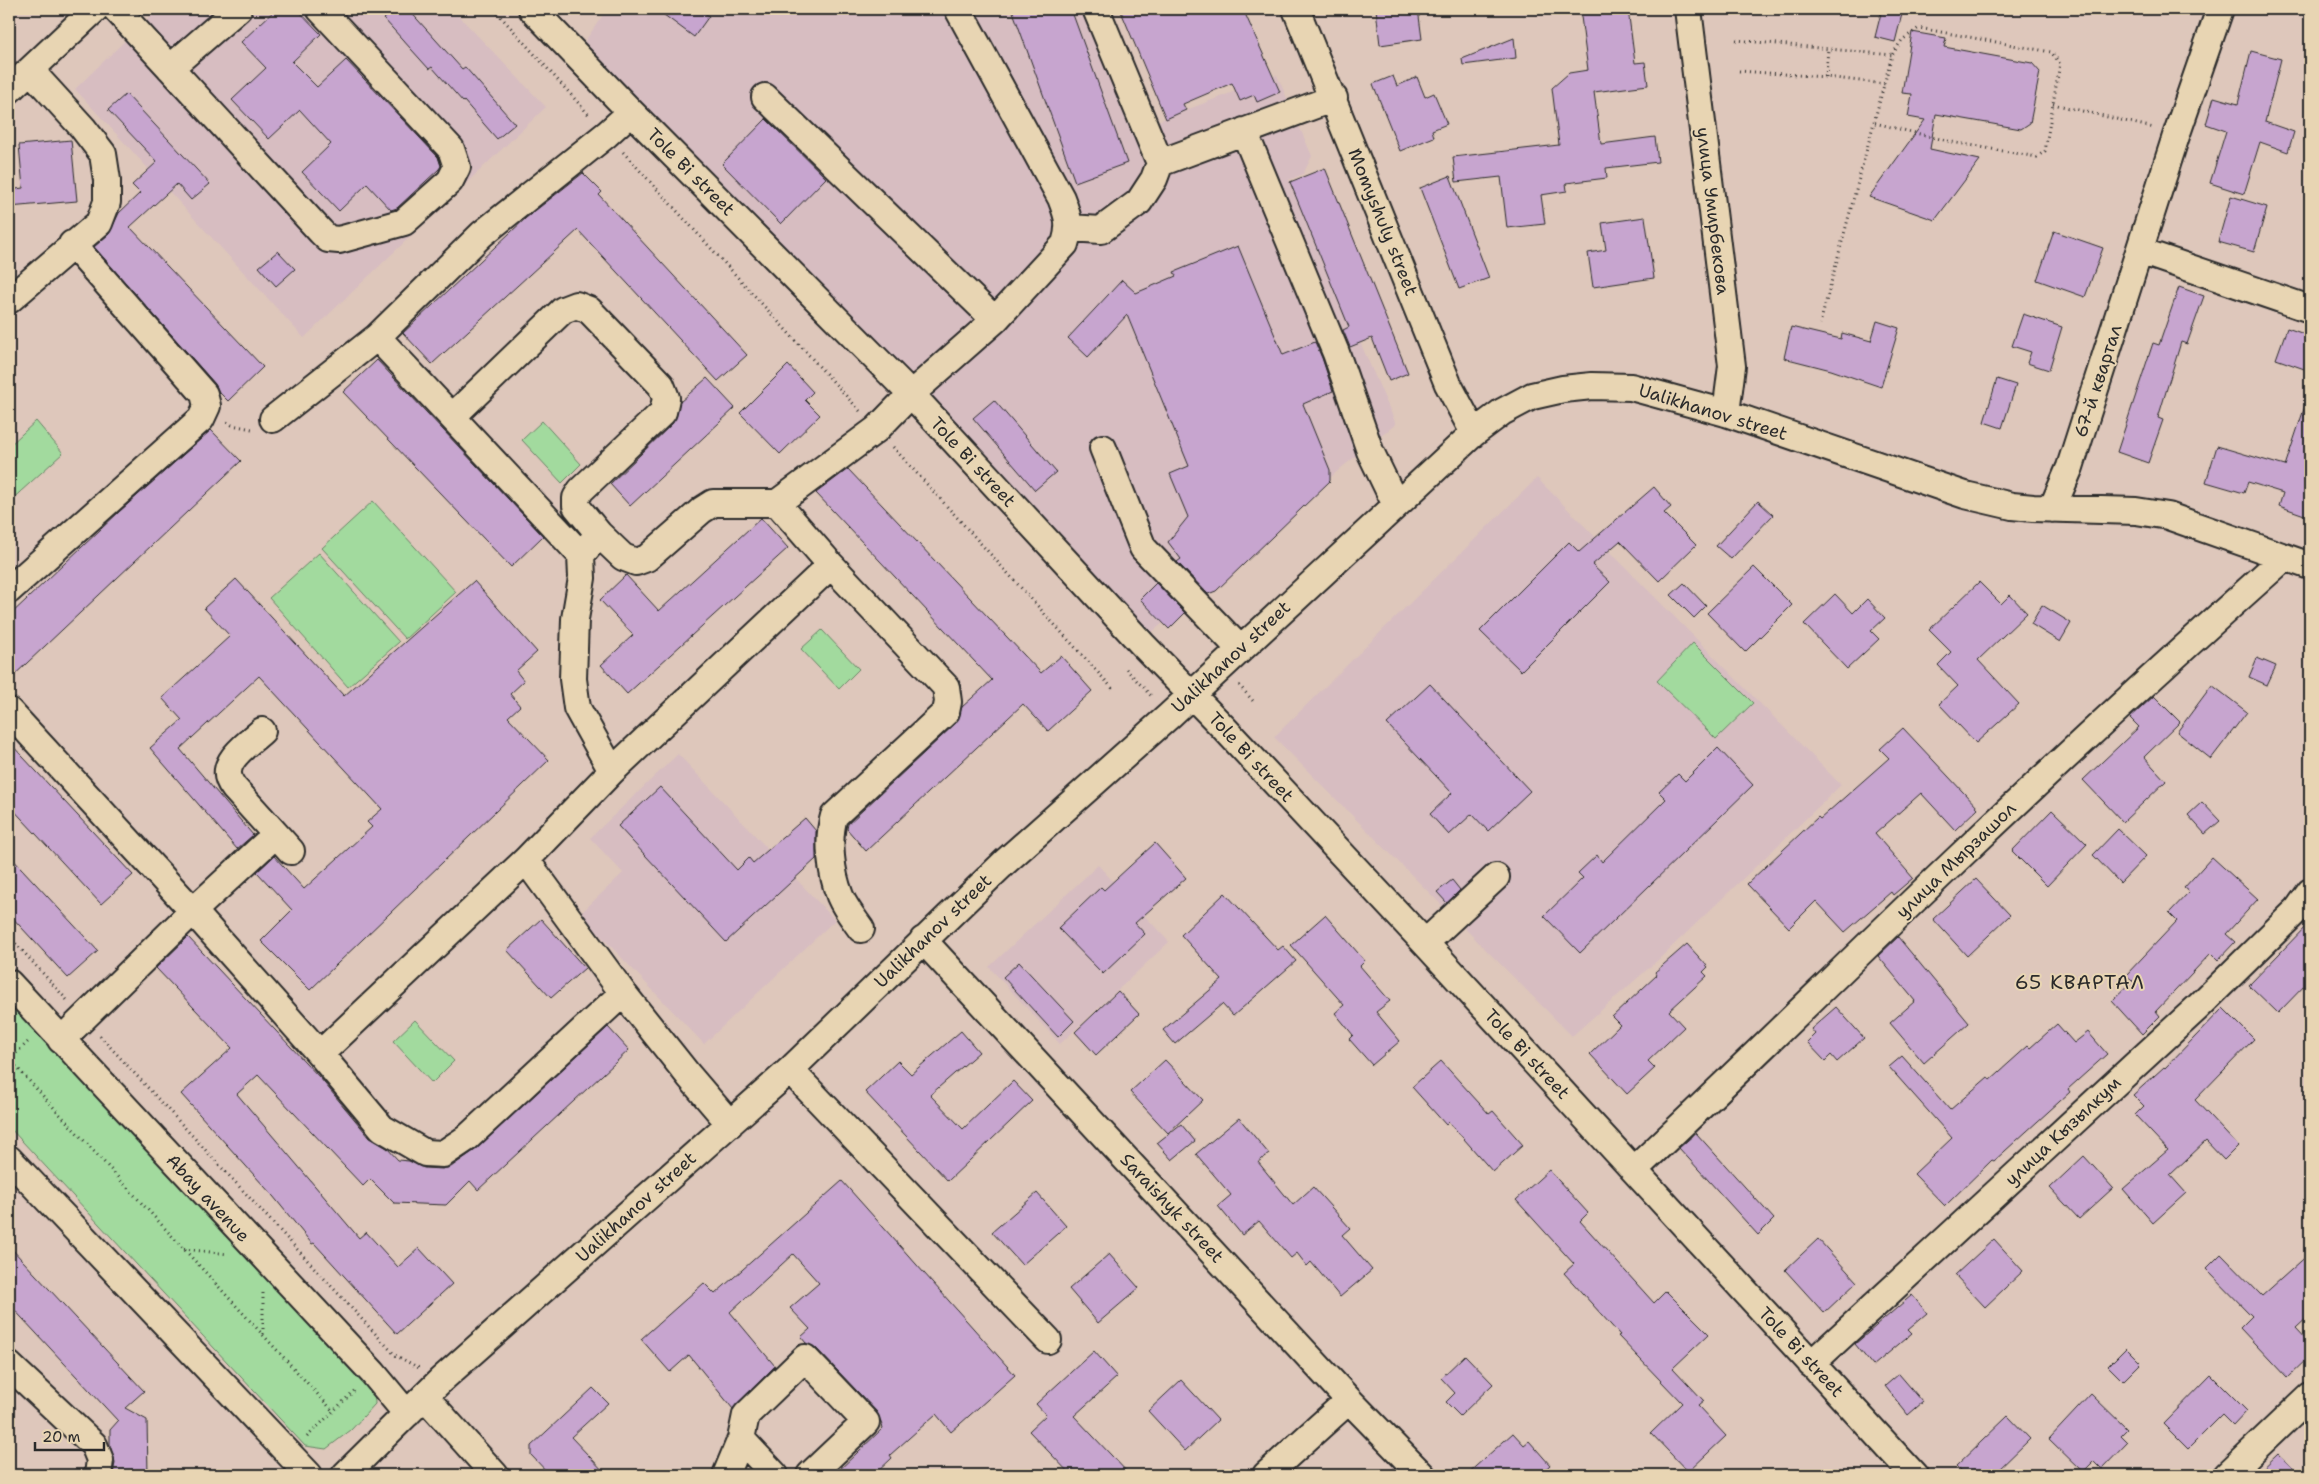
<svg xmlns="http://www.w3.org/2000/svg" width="2319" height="1484" viewBox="0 0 2319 1484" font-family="'Shantell Sans',sans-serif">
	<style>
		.built { fill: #d7bdc1 }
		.green { fill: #a2da9e; stroke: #668264 }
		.building { fill: #c7a5cf; stroke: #2b2b2b }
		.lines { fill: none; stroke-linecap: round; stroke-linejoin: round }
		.minor-casing { stroke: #2b2b2b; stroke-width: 30 }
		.path { stroke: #2b2b2b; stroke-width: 3; stroke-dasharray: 1 4; stroke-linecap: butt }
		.minor { stroke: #e8d5b3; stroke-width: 26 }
		.labels { text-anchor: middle; stroke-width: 4; stroke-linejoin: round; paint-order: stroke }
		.street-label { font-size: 18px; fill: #2b2b2b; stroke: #e8d5b3 }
		.quarter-label { font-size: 20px; letter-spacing: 1px; fill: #2b2b2b; stroke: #e8d5b3 }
	</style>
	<rect width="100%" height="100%" fill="#dec7bb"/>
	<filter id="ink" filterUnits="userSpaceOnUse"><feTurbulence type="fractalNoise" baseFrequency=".02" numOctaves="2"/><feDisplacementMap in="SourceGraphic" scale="10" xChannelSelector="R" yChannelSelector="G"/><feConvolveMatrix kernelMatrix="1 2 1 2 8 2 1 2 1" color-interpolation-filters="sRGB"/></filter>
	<g filter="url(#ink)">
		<!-- built -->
		<path class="built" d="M 158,9 L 452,9 L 546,107 L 304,338 L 75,89 Z
			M 607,9 L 1098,9 L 1145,126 L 1277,75 L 1312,156 L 1303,174 L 1289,180 L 1396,424 L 1341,468 L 1213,584 L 1148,635 L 583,44 Z
			M 1537,478 L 1841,785 L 1659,959 L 1572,1036 L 1274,737 Z
			M 678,754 L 835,920 L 704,1044 L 580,914 L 623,873 L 590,838 Z
			M 1098,865 L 1169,942 L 1060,1044 L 989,967 Z"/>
		<!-- green -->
		<path class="green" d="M 36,421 L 63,453 L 9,502 L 9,446 Z
			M 542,421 L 581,464 L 562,483 L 522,440 Z
			M 373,501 L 456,592 L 405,639 L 322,548 Z
			M 319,553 L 399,642 L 348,687 L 269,598 Z
			M 822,630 L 859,669 L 839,689 L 801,649 Z
			M 1693,643 L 1753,703 L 1716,739 L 1657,681 Z
			M 9,988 L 374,1378 L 375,1404 L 351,1430 L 326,1449 L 305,1446 L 9,1127 Z
			M 415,1020 L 454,1061 L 432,1083 L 393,1041 Z"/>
		<!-- building -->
		<path class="building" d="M 276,9 L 297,9 L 321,34 L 292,62 L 317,87 L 346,60 L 438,157 L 441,166 L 439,169 L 397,208 L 391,210 L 367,184 L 339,211 L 302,172 L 331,144 L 300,110 L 269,139 L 232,100 L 266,68 L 241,42 Z
			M 395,9 L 408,9 L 462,69 L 465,67 L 515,124 L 497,139 L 464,101 L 463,102 L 432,67 L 429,69 L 384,19 Z
			M 656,9 L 699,9 L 709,16 L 694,37 Z
			M 1012,9 L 1071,9 L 1127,163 L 1075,182 Z
			M 1120,9 L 1243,9 L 1280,92 L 1257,102 L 1254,95 L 1240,101 L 1232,83 L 1183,104 L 1186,110 L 1166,119 Z
			M 1376,9 L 1418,9 L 1422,39 L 1380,45 Z
			M 1580,9 L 1628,9 L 1635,63 L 1645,62 L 1648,85 L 1594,92 L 1601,144 L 1655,137 L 1658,162 L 1606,168 L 1607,178 L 1566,183 L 1567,191 L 1541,195 L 1545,224 L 1507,228 L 1501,177 L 1456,182 L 1453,157 L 1559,145 L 1552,88 L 1569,73 L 1588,70 Z
			M 1882,9 L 1902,14 L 1895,42 L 1875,37 Z
			M 1912,32 L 1946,38 L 1944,47 L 2032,63 L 2040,72 L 2030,123 L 2021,129 L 1936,114 L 1930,149 L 1980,160 L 1935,220 L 1869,197 L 1925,120 L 1908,117 L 1912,94 L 1902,93 Z
			M 1514,38 L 1516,58 L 1463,65 L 1462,59 Z
			M 2251,51 L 2281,59 L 2265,122 L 2294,132 L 2288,152 L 2260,142 L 2244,194 L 2210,183 L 2226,131 L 2206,124 L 2214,97 L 2238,104 Z
			M 1393,76 L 1397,86 L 1417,77 L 1425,97 L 1434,93 L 1447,124 L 1432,130 L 1434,137 L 1400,151 L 1373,84 Z
			M 126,94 L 210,184 L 191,200 L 177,184 L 130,227 L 263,367 L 228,401 L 219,392 L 215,384 L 94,247 L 109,234 L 119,213 L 140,193 L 132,185 L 157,162 L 108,110 Z
			M 766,119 L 826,178 L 781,224 L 722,164 Z
			M 71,140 L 77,201 L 9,207 L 9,190 L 23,188 L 19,145 Z
			M 1325,168 L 1408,373 L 1389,381 L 1372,338 L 1350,347 L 1343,330 L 1349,327 L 1290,182 Z
			M 583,173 L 602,192 L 599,195 L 747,355 L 718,381 L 578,230 L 432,364 L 403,333 L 526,218 Z
			M 1450,176 L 1489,278 L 1459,289 L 1420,188 Z
			M 2231,196 L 2267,207 L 2254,252 L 2218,242 Z
			M 1645,217 L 1654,278 L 1593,287 L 1588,253 L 1606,250 L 1602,223 Z
			M 2054,231 L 2103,248 L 2085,297 L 2037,280 Z
			M 1238,246 L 1283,355 L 1315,342 L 1322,358 L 1333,391 L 1303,404 L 1330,470 L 1330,481 L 1216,591 L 1208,594 L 1177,562 L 1181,559 L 1168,542 L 1188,517 L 1170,474 L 1189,466 L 1127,315 L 1088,357 L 1068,338 L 1122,280 L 1136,293 L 1176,276 L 1174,272 Z
			M 278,251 L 295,269 L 276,286 L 259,267 Z
			M 2179,287 L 2204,296 L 2187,344 L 2181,342 L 2158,418 L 2163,420 L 2148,463 L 2117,452 L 2153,343 L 2159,345 Z
			M 2023,314 L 2062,327 L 2049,370 L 2027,363 L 2031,352 L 2012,346 Z
			M 1877,321 L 1899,328 L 1881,387 L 1831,370 L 1784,358 L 1791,327 L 1841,339 L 1842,333 L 1871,341 Z
			M 2287,328 L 2310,336 L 2310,371 L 2276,359 Z
			M 377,360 L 543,536 L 511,567 L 343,392 Z
			M 788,365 L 813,392 L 805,400 L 820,415 L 780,454 L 740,413 Z
			M 707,378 L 735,408 L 630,506 L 610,484 L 673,423 L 680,402 Z
			M 1997,379 L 2016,385 L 2002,428 L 1984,422 Z
			M 994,400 L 1056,472 L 1035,490 L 973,418 Z
			M 2307,400 L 2310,401 L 2310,517 L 2279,506 L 2283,493 L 2248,482 L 2244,493 L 2206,482 L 2217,446 L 2285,466 Z
			M 211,430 L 241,461 L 9,680 L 9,616 L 120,511 Z
			M 848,469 L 1041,673 L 1061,656 L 1092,691 L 1048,731 L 1023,704 L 866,851 L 847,829 L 848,824 L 956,723 L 962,707 L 992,680 L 816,493 Z
			M 1654,487 L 1671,507 L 1664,513 L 1696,545 L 1659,581 L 1620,541 L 1592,565 L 1610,582 L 1521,671 L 1480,631 L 1569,542 L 1579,552 Z
			M 1758,501 L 1773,515 L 1731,559 L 1716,546 Z
			M 761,518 L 788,548 L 627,694 L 601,665 L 633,635 L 600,600 L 626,575 L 659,611 Z
			M 1754,567 L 1792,605 L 1745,652 L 1707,613 Z
			M 236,579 L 344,696 L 474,581 L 537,652 L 516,671 L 524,681 L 510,694 L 520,706 L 508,717 L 549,760 L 310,990 L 261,941 L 292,910 L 257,872 L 274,856 L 304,889 L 372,827 L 367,822 L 382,809 L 259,676 L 180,749 L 253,835 L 237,849 L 150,748 L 182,720 L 162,698 L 230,636 L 204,608 Z
			M 1979,582 L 2001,604 L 2010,595 L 2027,613 L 1978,660 L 2019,704 L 1976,743 L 1939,704 L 1958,686 L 1938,665 L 1951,652 L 1929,630 Z
			M 1156,583 L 1185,613 L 1169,629 L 1140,599 Z
			M 1684,583 L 1706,606 L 1694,618 L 1671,595 Z
			M 1835,594 L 1853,613 L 1867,599 L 1885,618 L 1871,631 L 1879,639 L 1847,669 L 1804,624 Z
			M 2042,605 L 2071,623 L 2060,642 L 2031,624 Z
			M 2257,658 L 2276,666 L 2267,685 L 2249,677 Z
			M 1430,684 L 1530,791 L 1488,831 L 1472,814 L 1449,835 L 1430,814 L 1452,793 L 1387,724 Z
			M 2212,685 L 2247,712 L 2211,759 L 2177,732 Z
			M 2154,696 L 2180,722 L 2144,757 L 2166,781 L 2123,822 L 2083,780 L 2139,727 L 2130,718 Z
			M 1903,728 L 1978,808 L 1955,830 L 1921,793 L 1875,834 L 1913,878 L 1893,895 L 1891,892 L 1845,932 L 1816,901 L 1789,928 L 1747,884 L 1818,817 L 1820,819 L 1889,758 L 1880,749 Z
			M 9,742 L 133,875 L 101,904 L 9,805 Z
			M 1718,748 L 1753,785 L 1580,953 L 1544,916 L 1583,878 L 1578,873 L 1597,855 L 1602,862 L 1666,799 L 1659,792 L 1678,774 L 1685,781 Z
			M 660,787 L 737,870 L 749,858 L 753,863 L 805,818 L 816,831 L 816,859 L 726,942 L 618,826 Z
			M 2202,802 L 2220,821 L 2205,834 L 2188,815 Z
			M 2052,810 L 2087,844 L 2047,886 L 2012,851 Z
			M 2118,829 L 2146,856 L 2120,883 L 2093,855 Z
			M 1155,843 L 1186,878 L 1135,923 L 1145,934 L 1103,974 L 1058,928 L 1101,887 L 1104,890 Z
			M 9,855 L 98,951 L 68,978 L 9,914 Z
			M 2212,857 L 2258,899 L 2226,934 L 2235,942 L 2218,960 L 2211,953 L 2156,1011 L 2160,1016 L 2142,1034 L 2112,1001 L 2133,981 L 2126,975 L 2177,921 L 2169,913 L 2189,892 L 2184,888 Z
			M 1976,879 L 2010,915 L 1967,956 L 1933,919 Z
			M 1452,880 L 1460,890 L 1447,903 L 1437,892 Z
			M 1225,893 L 1278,950 L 1283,946 L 1296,961 L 1233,1016 L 1222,1004 L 1175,1044 L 1163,1030 L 1222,980 L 1181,935 Z
			M 1325,915 L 1365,961 L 1360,966 L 1390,1001 L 1376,1012 L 1400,1041 L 1372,1065 L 1349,1039 L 1353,1035 L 1335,1013 L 1344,1005 L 1291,945 Z
			M 541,919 L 585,968 L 551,998 L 507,950 Z
			M 2310,922 L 2310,980 L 2278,1013 L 2249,985 Z
			M 188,937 L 320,1078 L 370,1138 L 387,1148 L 398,1160 L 409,1161 L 424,1168 L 442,1169 L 451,1167 L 475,1150 L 608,1027 L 629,1050 L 478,1190 L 470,1181 L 446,1205 L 394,1203 L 370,1179 L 363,1186 L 258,1075 L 237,1094 L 359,1238 L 366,1232 L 398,1267 L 419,1248 L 452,1284 L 397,1334 L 314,1243 L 312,1244 L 273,1196 L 181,1094 L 232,1048 L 156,968 Z
			M 1898,937 L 1969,1023 L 1924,1063 L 1890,1023 L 1915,1001 L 1878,956 Z
			M 1687,944 L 1708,967 L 1703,972 L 1707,976 L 1669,1011 L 1684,1027 L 1648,1061 L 1655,1068 L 1627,1094 L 1590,1054 L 1620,1025 L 1612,1017 L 1657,975 L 1655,972 Z
			M 1019,962 L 1074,1021 L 1058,1037 L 1003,977 Z
			M 1118,991 L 1139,1014 L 1096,1055 L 1075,1032 Z
			M 1836,1007 L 1864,1038 L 1837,1062 L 1831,1055 L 1825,1061 L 1807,1042 L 1815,1034 L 1811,1029 Z
			M 2223,1008 L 2254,1039 L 2195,1100 L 2238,1146 L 2224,1160 L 2206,1141 L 2170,1175 L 2186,1193 L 2153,1223 L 2123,1189 L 2168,1150 L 2135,1115 L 2144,1106 L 2133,1095 L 2164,1067 L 2165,1068 Z
			M 2057,1024 L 2074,1043 L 2088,1032 L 2107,1054 L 2068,1089 L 2070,1092 L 1994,1161 L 1992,1160 L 1945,1206 L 1914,1174 L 1952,1138 L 1889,1067 L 1902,1056 L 1950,1110 L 1988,1077 L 1990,1080 L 2028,1046 L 2030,1048 Z
			M 961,1031 L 979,1052 L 930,1095 L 963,1129 L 1013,1081 L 1032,1101 L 948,1181 L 865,1092 L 898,1061 L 911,1074 Z
			M 1165,1060 L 1203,1100 L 1168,1133 L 1130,1092 Z
			M 1441,1061 L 1489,1114 L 1493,1111 L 1523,1145 L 1493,1172 L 1449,1122 L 1446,1125 L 1412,1087 Z
			M 1239,1118 L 1269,1154 L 1258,1162 L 1293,1205 L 1313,1187 L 1350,1228 L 1342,1235 L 1372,1270 L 1340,1297 L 1311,1262 L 1307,1266 L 1297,1253 L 1291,1258 L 1259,1221 L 1242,1235 L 1218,1206 L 1231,1195 L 1196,1154 Z
			M 1181,1124 L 1195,1141 L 1172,1160 L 1157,1143 Z
			M 1696,1133 L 1774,1219 L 1758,1235 L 1679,1148 Z
			M 2084,1156 L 2113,1188 L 2079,1219 L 2050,1188 Z
			M 1549,1170 L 1588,1213 L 1580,1221 L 1654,1303 L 1666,1291 L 1709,1334 L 1673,1368 L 1704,1401 L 1698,1406 L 1726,1436 L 1688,1472 L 1651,1433 L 1682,1403 L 1618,1336 L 1620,1335 L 1564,1273 L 1574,1264 L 1516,1200 Z
			M 842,1181 L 1015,1375 L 951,1432 L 936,1414 L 890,1455 L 892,1458 L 874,1475 L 834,1475 L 883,1428 L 877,1412 L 816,1348 L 806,1343 L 801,1337 L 810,1329 L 790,1308 L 819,1283 L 793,1254 L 730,1312 L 775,1366 L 733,1409 L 689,1355 L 670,1372 L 641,1339 L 704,1283 L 715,1294 Z
			M 1037,1193 L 1066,1226 L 1022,1265 L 992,1232 Z
			M 1818,1239 L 1857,1282 L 1824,1313 L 1785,1270 Z
			M 1994,1239 L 2023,1271 L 1985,1307 L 1955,1275 Z
			M 9,1246 L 144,1391 L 125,1408 L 147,1420 L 148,1475 L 113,1475 L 115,1462 L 110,1446 L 110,1430 L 118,1421 L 9,1304 Z
			M 2310,1253 L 2310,1315 L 2296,1328 L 2310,1343 L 2310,1356 L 2287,1378 L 2240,1328 L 2252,1316 L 2206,1269 L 2221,1254 L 2262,1296 Z
			M 1109,1254 L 1139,1288 L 1098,1323 L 1069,1289 Z
			M 1912,1295 L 1927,1313 L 1908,1329 L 1912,1333 L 1873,1366 L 1855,1344 Z
			M 2126,1348 L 2141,1363 L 2123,1381 L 2108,1366 Z
			M 1094,1351 L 1117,1377 L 1074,1416 L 1130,1475 L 1071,1475 L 1029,1431 L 1046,1415 L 1036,1404 Z
			M 1465,1355 L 1493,1384 L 1460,1416 L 1446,1402 L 1455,1393 L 1441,1378 Z
			M 1899,1374 L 1923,1402 L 1908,1415 L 1885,1386 Z
			M 2211,1375 L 2247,1411 L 2233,1426 L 2222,1415 L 2188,1449 L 2163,1424 Z
			M 1181,1380 L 1218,1420 L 1185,1451 L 1148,1411 Z
			M 593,1388 L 608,1403 L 571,1437 L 607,1475 L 550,1475 L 531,1455 L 531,1446 Z
			M 2091,1394 L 2127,1429 L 2121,1435 L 2128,1442 L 2102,1469 L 2094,1461 L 2083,1472 L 2049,1439 Z
			M 2008,1416 L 2030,1439 L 1993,1475 L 1965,1475 L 1956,1466 Z
			M 1513,1433 L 1524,1445 L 1529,1441 L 1550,1465 L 1539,1475 L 1466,1475 Z
			M 2278,1454 L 2300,1475 L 2256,1475 Z"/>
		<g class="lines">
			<defs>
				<path id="minor" d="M 116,9 L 321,232 L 328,239 L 339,240 L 404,222 L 450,181 L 457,167 L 451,149 L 320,9
					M 532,9 L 631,112 L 911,394 L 1143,645 L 1224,728 L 1425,943 L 1914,1475
					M 1296,9 L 1448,384 L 1474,433
					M 1688,9 L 1732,366 L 1726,413
					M 170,68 L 238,9
					M 9,90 L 95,9
					M 765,97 L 995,320
					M 1244,131 L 1336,353 L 1370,451 L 1396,505
					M 1160,163 L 1334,98
					M 1070,228 L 1101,230 L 1139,202 L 1154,179 L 1160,163 L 1096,9
					M 2140,251 L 2310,309
					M 9,300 L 99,223 L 107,202 L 107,180 L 103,154 L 83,128 L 30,70
					M 377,337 L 581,555
					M 453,416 L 563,310 L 576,305 L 589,310 L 661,385 L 666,398 L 663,412 L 581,490 L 576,498 L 576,506 L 599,534 L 623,557 L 636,562 L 647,558 L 702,510 L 713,503 L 777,503 L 877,429 L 911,394 L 995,320 L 1065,244 C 1071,225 1068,216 1061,198 L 958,9
					M 273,419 L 377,337 L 482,234 L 607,134 L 631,112
					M 1103,448 L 1143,548 L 1240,649
					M 777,503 L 831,565 L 946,687 L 948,702 L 946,712 L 834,816 C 827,840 831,873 840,896 C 845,908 854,919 861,929
					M 2052,509 L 2070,467 L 2176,136 L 2220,9
					M 592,542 L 581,555 L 582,578 L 575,619 L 573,679 L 577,708 L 612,771
					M 9,590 L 201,419 L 207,406 L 204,394 L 72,244
					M 9,711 L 193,911 L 320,1054 L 382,1128 L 425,1153 L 443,1154 L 467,1138 L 623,993
					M 262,731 C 245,747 215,764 234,788 L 291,851
					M 526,860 L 623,993 L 689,1076 L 730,1124
					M 923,940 L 1349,1400 L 1422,1475
					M 1425,943 L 1496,877
					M 9,983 L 373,1373 L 407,1414
					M 61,1040 L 193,911 L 275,835
					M 320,1054 L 526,860 L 612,771 L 831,565
					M 790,1070 L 1048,1340
					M 9,1159 L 309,1475
					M 1634,1170 C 1741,1070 1845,966 1951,865 C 2061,760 2172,658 2285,557
					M 1811,1364 L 2197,1008 L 2298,909 L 2310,892
					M 9,1365 L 94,1445 L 100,1460 L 98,1475
					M 425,1397 L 495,1475
					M 741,1439 L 775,1475
					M 345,1475 L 441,1380 L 790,1070 L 1005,862 L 1169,716 L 1474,433 L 1502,412 L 1532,396 L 1563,389 L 1592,386 L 1631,387 L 1726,413 L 1965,495 L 2012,506 L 2033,508 L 2136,511 L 2168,516 L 2310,566
					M 726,1475 L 741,1439 L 746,1415 L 805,1358 L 866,1422 L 810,1475
					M 1266,1475 L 1349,1400
					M 2227,1475 L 2310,1396"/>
			</defs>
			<!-- minor casing -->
			<use href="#minor" class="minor-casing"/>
			<!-- path -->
			<path class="path" d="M 494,9 L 590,116
				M 1736,40 L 1892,55 L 1820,324
				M 1739,71 L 1826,77 L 1885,84
				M 1826,77 L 1828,48
				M 2053,104 L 2154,128
				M 1875,123 L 1952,142 L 2037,157 L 2045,151 L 2060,63 L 2051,52 L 1919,28 L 1902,40 L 1892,55
				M 623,152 L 860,411
				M 227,422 L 232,425 L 252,429
				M 893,447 L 1113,689
				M 1126,669 L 1153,698
				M 1239,685 L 1253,701
				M 9,936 L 67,1000
				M 100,1036 L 395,1355 L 419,1368
				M 9,1059 L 333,1411
				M 9,1060 L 30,1040
				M 184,1249 L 228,1254
				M 263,1334 L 263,1293
				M 307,1437 L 356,1389"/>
			<!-- minor -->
			<use href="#minor" class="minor"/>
		</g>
	</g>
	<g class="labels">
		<!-- street labels -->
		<g class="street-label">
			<text transform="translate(691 172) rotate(45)" y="6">Tole Bi street</text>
			<text transform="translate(1713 211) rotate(83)" y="6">улица Умирбекова</text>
			<text transform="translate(1383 222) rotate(68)" y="6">Momyshuly street</text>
			<text transform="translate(2098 381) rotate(-72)" y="6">67-й квартал</text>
			<text transform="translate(1713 412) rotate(17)" y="6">Ualikhanov street</text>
			<text transform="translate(973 462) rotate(47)" y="6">Tole Bi street</text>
			<text transform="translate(1231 657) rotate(-43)" y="6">Ualikhanov street</text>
			<text transform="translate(1251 757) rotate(47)" y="6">Tole Bi street</text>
			<text transform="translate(1956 860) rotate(-44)" y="6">улица Мырзашол</text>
			<text transform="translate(933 931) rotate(-44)" y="6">Ualikhanov street</text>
			<text transform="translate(1527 1054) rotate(47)" y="6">Tole Bi street</text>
			<text transform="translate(2063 1131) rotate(-43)" y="6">улица Кызылкум</text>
			<text transform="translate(208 1198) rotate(47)" y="6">Abay avenue</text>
			<text transform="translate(636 1207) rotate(-42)" y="6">Ualikhanov street</text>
			<text transform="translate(1172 1208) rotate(47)" y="6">Saraishyk street</text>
			<text transform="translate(1801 1352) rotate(47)" y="6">Tole Bi street</text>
		</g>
		<!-- quarter labels -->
		<g class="quarter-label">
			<text x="2080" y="989">65 КВАРТАЛ</text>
		</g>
	</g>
	<!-- margin -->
	<rect width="2319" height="1484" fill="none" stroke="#e8d5b3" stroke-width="30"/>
	<rect x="15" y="15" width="2289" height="1454" fill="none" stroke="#2b2b2b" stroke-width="2" filter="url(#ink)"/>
	<!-- scale -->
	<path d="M35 1442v8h69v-8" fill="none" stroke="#2b2b2b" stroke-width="2.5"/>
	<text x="42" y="1442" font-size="15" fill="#2b2b2b" stroke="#e8d5b3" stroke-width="4" paint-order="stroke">20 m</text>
</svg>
